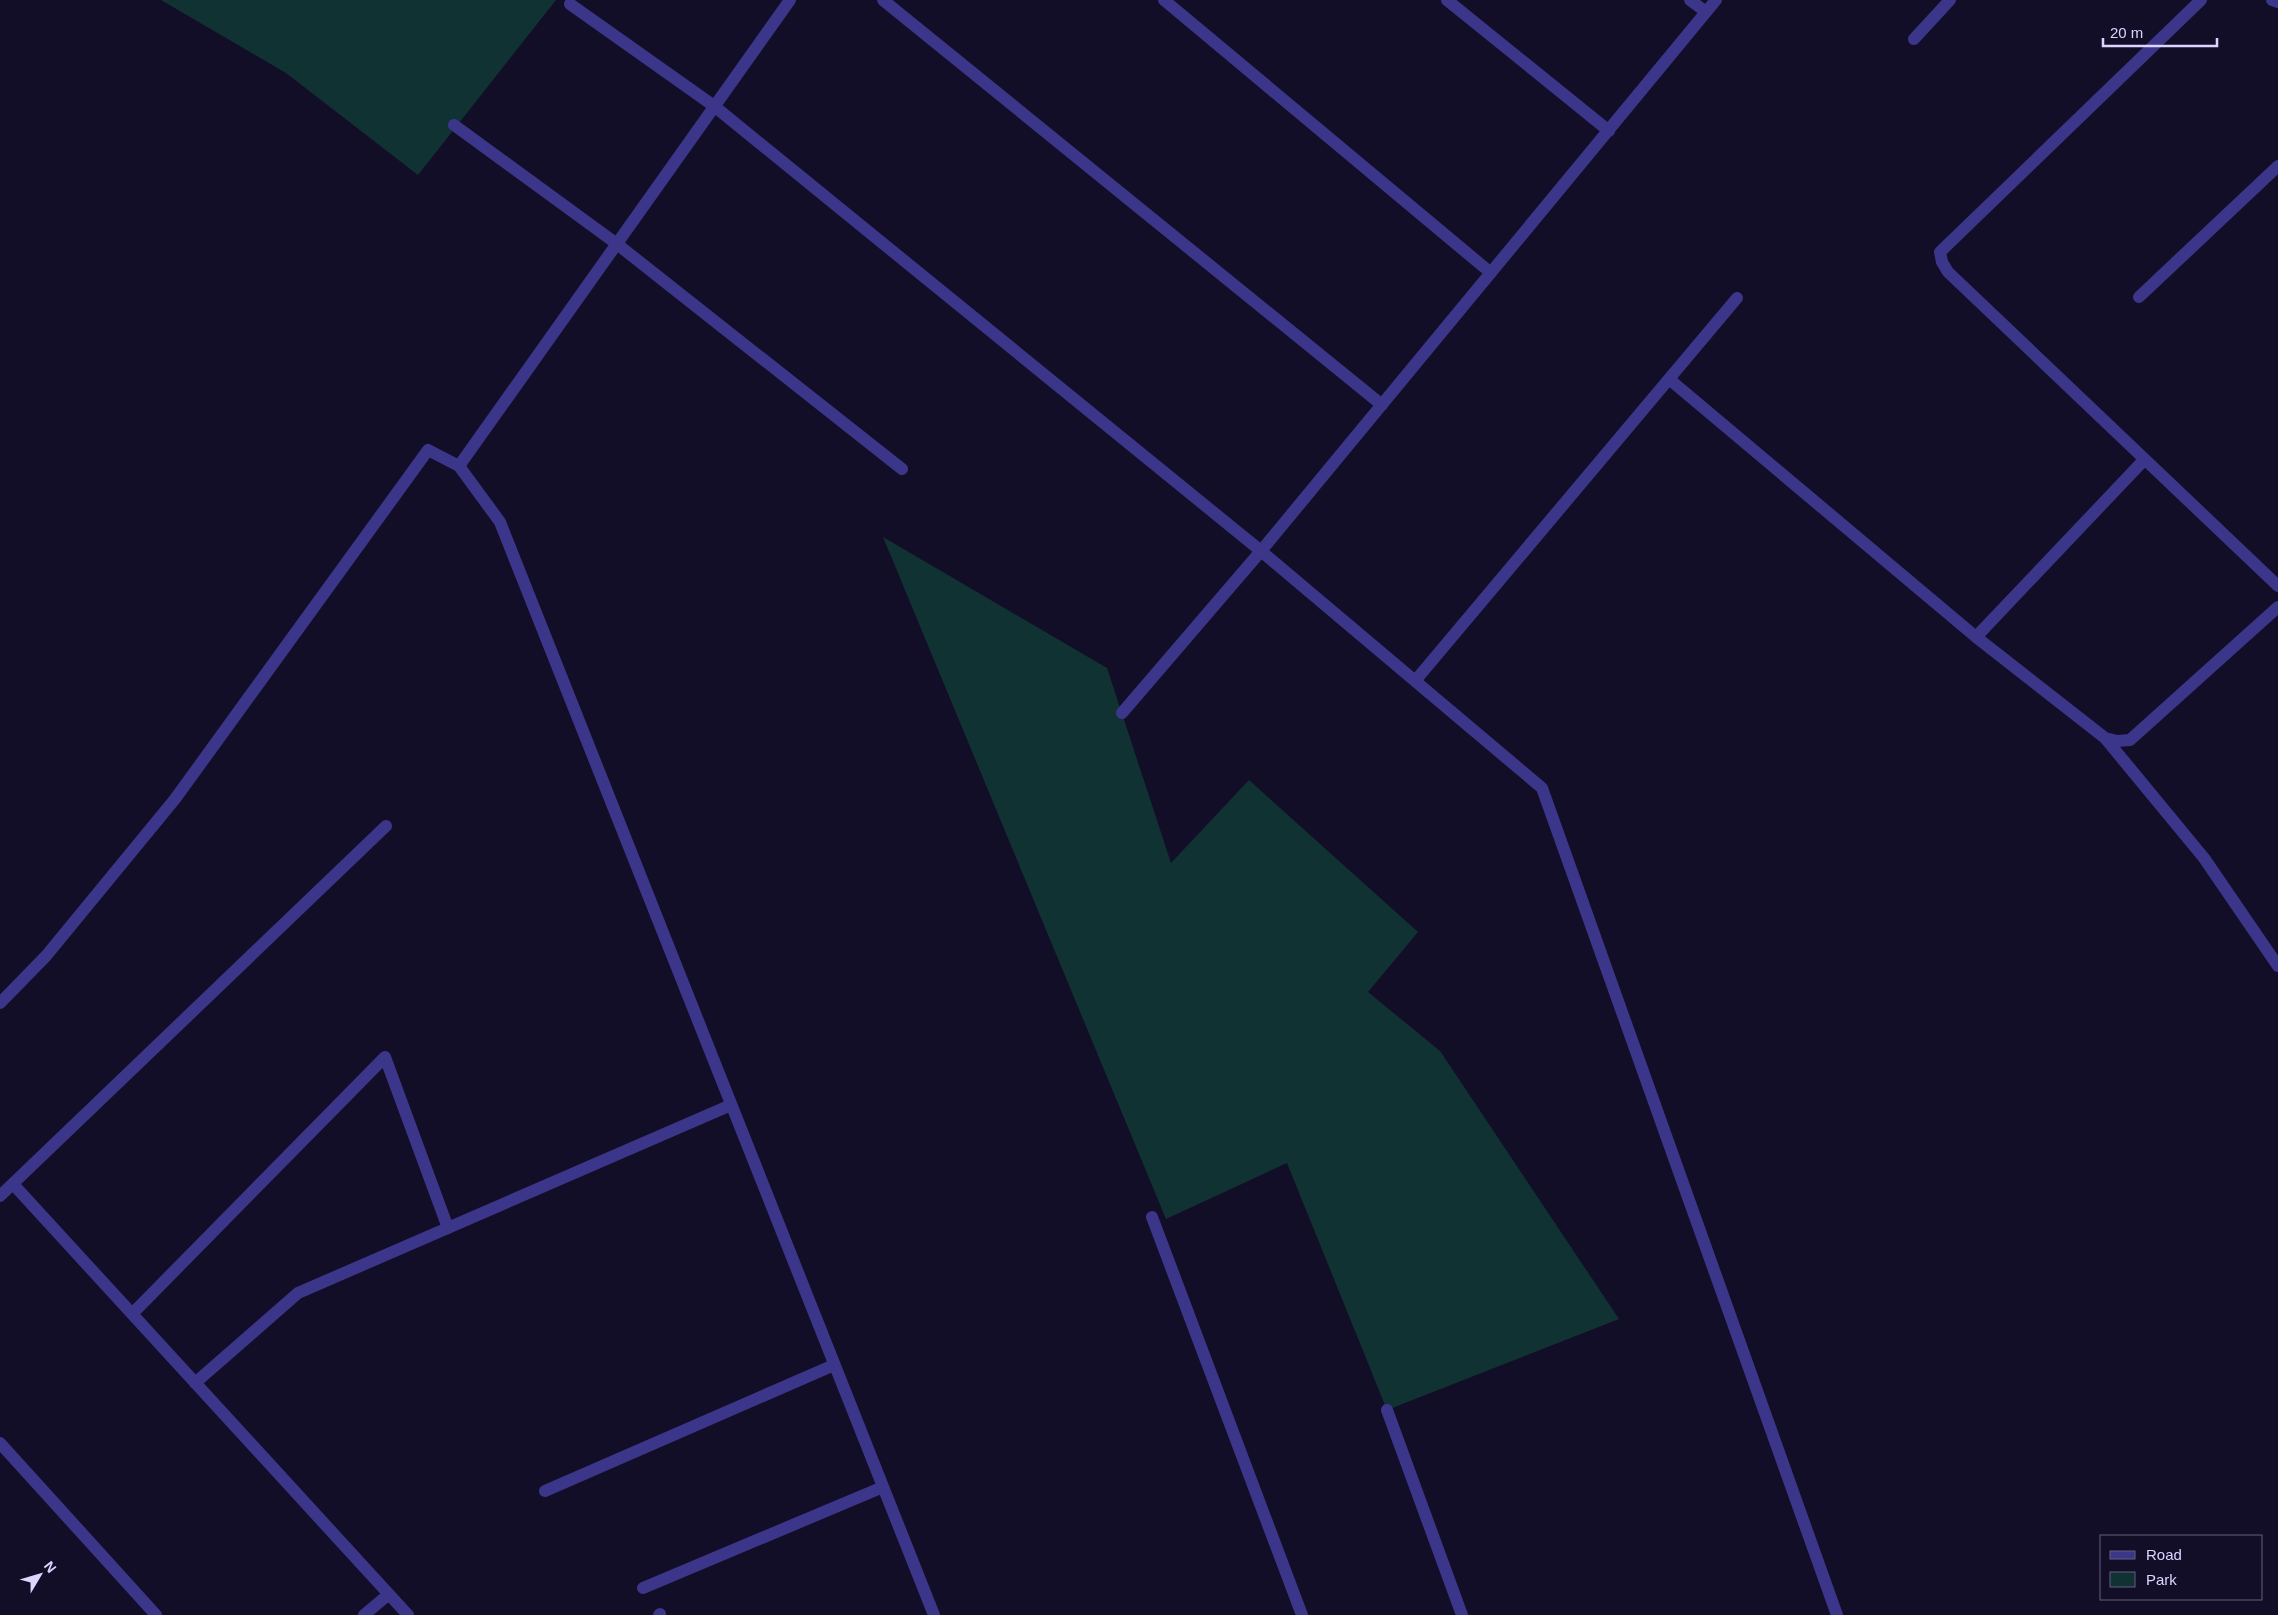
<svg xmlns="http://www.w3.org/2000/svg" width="2278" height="1615" viewBox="0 0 2278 1615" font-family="Arial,sans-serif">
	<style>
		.green { fill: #113232 }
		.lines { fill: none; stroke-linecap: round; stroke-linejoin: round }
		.minor { stroke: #3c368a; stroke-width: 12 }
	</style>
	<rect width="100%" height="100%" fill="#130e28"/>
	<!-- green -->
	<path class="green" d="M 161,0 L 556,0 L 418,175 L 286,73 Z
		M 883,537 L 1107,668 L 1171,863 L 1249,780 L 1418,932 L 1368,992 L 1440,1051 L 1619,1319 L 1387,1410 L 1287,1163 L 1166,1219 Z"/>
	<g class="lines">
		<!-- minor -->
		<path class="minor" d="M 790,0 L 459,466 L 500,522 L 934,1615
			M 883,0 L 1382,405
			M 1164,0 L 1491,273
			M 1447,0 L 1609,131
			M 1690,0 L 1706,12
			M 2201,0 L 1940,252 L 1942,262 L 1948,272 L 2278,586
			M 2272,0 L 2278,2
			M 570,4 L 714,106 L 1261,551 L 1716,0
			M 1914,39 L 1950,0
			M 454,125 L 617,244 L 902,469
			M 2139,297 L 2278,166
			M 1669,379 L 1976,637 L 2105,738 L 2117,741 L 2130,740 L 2278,607
			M 1976,637 L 2144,460
			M 1415,681 L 1737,298
			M 1122,713 L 1261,551 L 1542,788 L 1837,1615
			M 2105,738 L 2204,858 L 2278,966
			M 0,1003 L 46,956 L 175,799 L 428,450 L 459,466
			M 13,1184 L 408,1615
			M 0,1196 L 386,826
			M 1152,1217 L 1302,1615
			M 132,1314 L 385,1057 L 448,1228
			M 195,1383 L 298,1293 L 731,1105
			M 1387,1410 L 1462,1615
			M 0,1443 L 156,1615
			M 545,1491 L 834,1365
			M 643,1588 L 883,1487
			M 364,1615 L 389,1594
			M 659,1615 L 660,1614"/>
	</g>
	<!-- legend -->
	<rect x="2100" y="1535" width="162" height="65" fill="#130e28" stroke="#635e7e"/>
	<rect x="2110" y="1551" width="25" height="8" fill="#3c368a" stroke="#635e7e"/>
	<text x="2146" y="1560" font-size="15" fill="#dbd5ff">Road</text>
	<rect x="2110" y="1572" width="25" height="15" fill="#113232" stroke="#635e7e"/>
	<text x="2146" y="1585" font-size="15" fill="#dbd5ff">Park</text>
	<!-- north arrow -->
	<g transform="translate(40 1575) rotate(52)" stroke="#130e28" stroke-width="4" paint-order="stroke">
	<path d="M0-4L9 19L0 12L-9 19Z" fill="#dbd5ff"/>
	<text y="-8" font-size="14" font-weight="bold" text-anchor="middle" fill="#dbd5ff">N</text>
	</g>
	<!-- scale -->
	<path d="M2103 38v8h114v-8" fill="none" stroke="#dbd5ff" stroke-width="2.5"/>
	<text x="2110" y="38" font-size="15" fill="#dbd5ff" stroke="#130e28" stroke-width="4" paint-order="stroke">20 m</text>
</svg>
